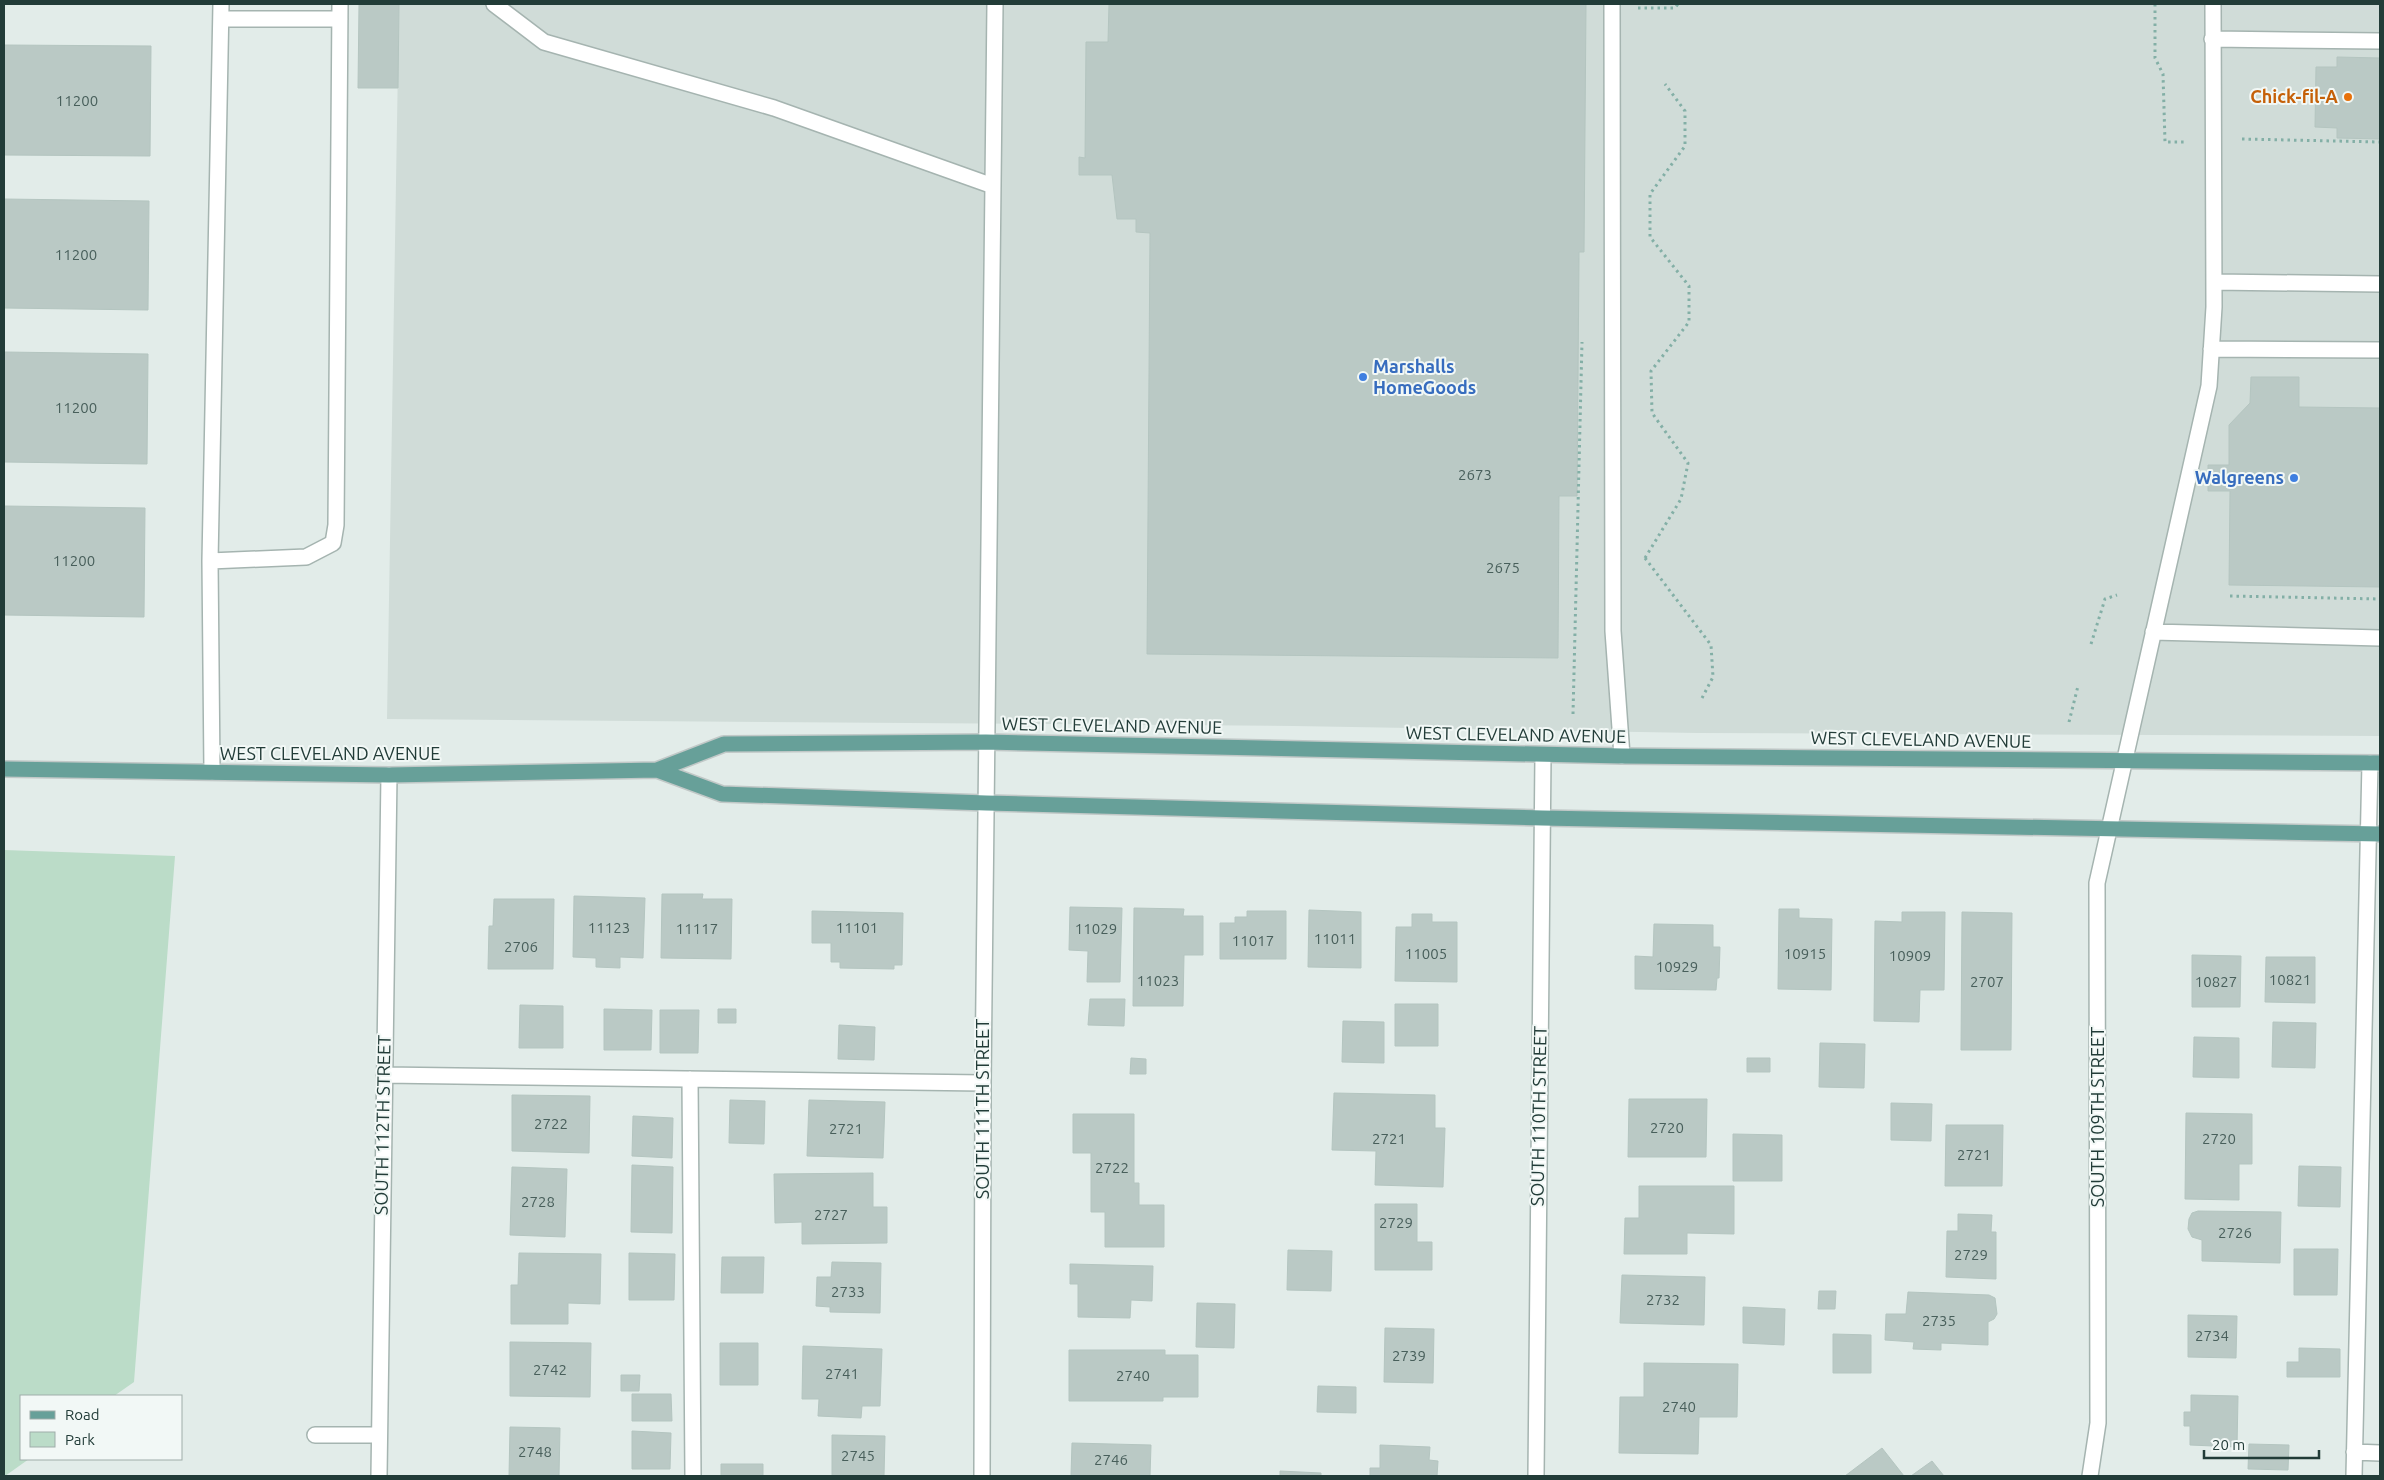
<svg xmlns="http://www.w3.org/2000/svg" width="2384" height="1480" viewBox="0 0 2384 1480" font-family="Ubuntu,sans-serif">
	<style>
		.built { fill: #d0dcd8 }
		.green { fill: #bbdcc8 }
		.building { fill: #bac9c5; stroke: #b4c5c0 }
		.lines { fill: none; stroke-linecap: round; stroke-linejoin: round }
		.minor-casing { stroke: #a5b4b0; stroke-width: 18 }
		.major-casing { stroke: #c1c8c7; stroke-width: 18 }
		.path { stroke: #83afa6; stroke-width: 3; stroke-dasharray: 2.5 4; stroke-linecap: butt }
		.minor { stroke: #fff; stroke-width: 15 }
		.major { stroke: #67a099; stroke-width: 15 }
		.food-dot { fill: #e8710a; stroke: #f2f8f6; stroke-width: 2 }
		.shop-dot { fill: #3f7fe0; stroke: #f2f8f6; stroke-width: 2 }
		.labels { text-anchor: middle; stroke-width: 4; stroke-linejoin: round; paint-order: stroke }
		.number-label { font-size: 15px; fill: #485f5b }
		.food-label { font-size: 18px; font-weight: bold; fill: #c56008; stroke: #f2f8f6; text-anchor: end }
		.shop-label { font-size: 18px; font-weight: bold; fill: #366cbe; stroke: #f2f8f6; text-anchor: start }
		.street-label { font-size: 18px; fill: #223c38; stroke: #f2f8f6 }
	</style>
	<rect width="100%" height="100%" fill="#e2ece9"/>
	<!-- built -->
	<path class="built" d="M 399,4 L 2380,4 L 2380,736 L 1697,733 L 1294,726 L 387,719 Z"/>
	<!-- green -->
	<path class="green" d="M 4,850 L 175,856 L 134,1382 L 114,1396 L 21,1396 L 21,1459 L 29,1459 L 5,1476 Z"/>
	<!-- building -->
	<path class="building" d="M 359,4 L 399,4 L 398,88 L 358,88 Z
		M 1109,4 L 1586,4 L 1584,252 L 1579,252 L 1579,258 L 1577,496 L 1559,496 L 1558,658 L 1147,654 L 1150,233 L 1136,232 L 1136,219 L 1117,219 L 1112,175 L 1079,175 L 1079,157 L 1085,158 L 1086,42 L 1108,42 Z
		M 4,45 L 151,46 L 150,156 L 4,155 Z
		M 2337,57 L 2380,58 L 2380,139 L 2337,138 L 2337,128 L 2315,127 L 2316,67 L 2337,67 Z
		M 4,199 L 149,201 L 148,310 L 4,308 Z
		M 4,352 L 148,354 L 147,464 L 4,462 Z
		M 2251,377 L 2299,377 L 2299,407 L 2380,408 L 2380,587 L 2229,585 L 2230,491 L 2208,491 L 2208,465 L 2229,465 L 2229,425 L 2250,403 Z
		M 4,506 L 145,508 L 144,617 L 4,615 Z
		M 662,894 L 703,894 L 702,899 L 732,899 L 731,959 L 661,958 Z
		M 574,896 L 645,898 L 643,958 L 620,957 L 620,968 L 596,967 L 596,958 L 573,957 Z
		M 494,899 L 554,899 L 553,969 L 488,969 L 489,926 L 493,926 Z
		M 1070,907 L 1122,908 L 1120,982 L 1087,982 L 1088,951 L 1069,950 Z
		M 1134,908 L 1184,909 L 1183,916 L 1203,916 L 1203,955 L 1184,955 L 1183,1006 L 1133,1006 Z
		M 1779,909 L 1799,909 L 1799,918 L 1832,919 L 1831,990 L 1778,989 Z
		M 1309,910 L 1361,912 L 1361,968 L 1308,967 Z
		M 812,911 L 903,913 L 902,965 L 894,965 L 894,969 L 840,968 L 840,962 L 831,962 L 831,943 L 812,943 Z
		M 1247,911 L 1286,911 L 1286,959 L 1220,959 L 1220,923 L 1235,923 L 1235,917 L 1247,917 Z
		M 1902,912 L 1945,912 L 1944,990 L 1920,990 L 1919,1022 L 1874,1021 L 1875,921 L 1902,922 Z
		M 1962,912 L 2012,913 L 2011,1050 L 1961,1050 Z
		M 1412,914 L 1432,914 L 1432,922 L 1457,922 L 1457,982 L 1395,981 L 1396,927 L 1412,927 Z
		M 1654,924 L 1713,925 L 1713,947 L 1720,947 L 1719,978 L 1717,978 L 1716,990 L 1635,989 L 1635,956 L 1653,957 Z
		M 2192,955 L 2241,956 L 2240,1007 L 2192,1007 Z
		M 2266,957 L 2315,957 L 2315,1003 L 2265,1002 Z
		M 1090,999 L 1125,999 L 1124,1026 L 1088,1025 Z
		M 1395,1004 L 1438,1004 L 1438,1046 L 1395,1046 Z
		M 520,1005 L 563,1006 L 563,1048 L 519,1048 Z
		M 604,1009 L 652,1010 L 651,1050 L 604,1050 Z
		M 718,1009 L 736,1009 L 736,1023 L 718,1023 Z
		M 660,1010 L 699,1010 L 698,1053 L 660,1053 Z
		M 1343,1021 L 1384,1022 L 1384,1063 L 1342,1062 Z
		M 2273,1022 L 2316,1023 L 2315,1068 L 2272,1067 Z
		M 839,1025 L 875,1027 L 874,1060 L 838,1059 Z
		M 2194,1037 L 2239,1038 L 2239,1078 L 2193,1077 Z
		M 1820,1043 L 1865,1044 L 1864,1088 L 1819,1087 Z
		M 1131,1058 L 1146,1059 L 1146,1074 L 1130,1074 Z
		M 1747,1058 L 1770,1058 L 1770,1072 L 1747,1072 Z
		M 1334,1093 L 1435,1095 L 1435,1128 L 1445,1128 L 1443,1187 L 1375,1185 L 1376,1151 L 1332,1150 Z
		M 512,1095 L 590,1096 L 589,1153 L 512,1151 Z
		M 1629,1099 L 1707,1099 L 1706,1157 L 1628,1157 Z
		M 730,1100 L 765,1101 L 764,1144 L 729,1143 Z
		M 809,1100 L 885,1102 L 883,1158 L 807,1156 Z
		M 1891,1103 L 1932,1104 L 1931,1141 L 1891,1140 Z
		M 2186,1113 L 2252,1114 L 2252,1164 L 2239,1164 L 2239,1200 L 2185,1199 Z
		M 1073,1114 L 1134,1114 L 1134,1183 L 1139,1183 L 1139,1205 L 1164,1205 L 1164,1247 L 1105,1247 L 1105,1212 L 1091,1212 L 1091,1153 L 1073,1153 Z
		M 633,1116 L 673,1118 L 672,1158 L 632,1156 Z
		M 1946,1125 L 2003,1125 L 2002,1186 L 1945,1186 Z
		M 1733,1134 L 1782,1135 L 1782,1181 L 1733,1181 Z
		M 632,1165 L 673,1167 L 672,1233 L 631,1232 Z
		M 2299,1166 L 2341,1167 L 2340,1207 L 2298,1206 Z
		M 512,1167 L 567,1169 L 565,1237 L 510,1235 Z
		M 873,1173 L 873,1207 L 887,1207 L 887,1243 L 802,1244 L 802,1222 L 775,1223 L 774,1174 Z
		M 1639,1186 L 1734,1186 L 1734,1234 L 1687,1233 L 1687,1254 L 1624,1254 L 1625,1218 L 1639,1218 Z
		M 1375,1204 L 1417,1204 L 1417,1242 L 1432,1242 L 1432,1270 L 1375,1270 Z
		M 2198,1211 L 2281,1212 L 2280,1263 L 2202,1261 L 2202,1240 L 2192,1237 L 2188,1229 L 2189,1219 L 2192,1213 Z
		M 1958,1214 L 1992,1215 L 1991,1232 L 1996,1232 L 1996,1279 L 1946,1277 L 1947,1231 L 1958,1231 Z
		M 2294,1249 L 2338,1249 L 2337,1295 L 2294,1295 Z
		M 1288,1250 L 1332,1251 L 1331,1291 L 1287,1290 Z
		M 519,1253 L 601,1254 L 600,1304 L 568,1303 L 568,1324 L 511,1324 L 511,1285 L 518,1285 Z
		M 629,1253 L 675,1254 L 674,1300 L 629,1300 Z
		M 722,1257 L 764,1257 L 763,1293 L 721,1293 Z
		M 832,1262 L 881,1263 L 880,1313 L 830,1312 L 830,1307 L 816,1306 L 817,1277 L 831,1277 Z
		M 1070,1264 L 1153,1266 L 1152,1301 L 1131,1300 L 1130,1318 L 1078,1317 L 1078,1284 L 1070,1284 Z
		M 1622,1275 L 1705,1277 L 1704,1325 L 1620,1323 Z
		M 1819,1291 L 1836,1291 L 1835,1309 L 1818,1309 Z
		M 1908,1292 L 1989,1295 L 1995,1298 L 1997,1314 L 1994,1319 L 1988,1322 L 1988,1345 L 1941,1343 L 1941,1350 L 1913,1349 L 1914,1342 L 1885,1340 L 1886,1314 L 1906,1314 Z
		M 1197,1303 L 1235,1304 L 1234,1348 L 1196,1347 Z
		M 1743,1307 L 1785,1309 L 1784,1345 L 1743,1343 Z
		M 2188,1315 L 2237,1316 L 2236,1358 L 2188,1357 Z
		M 1385,1328 L 1434,1329 L 1433,1383 L 1384,1382 Z
		M 1833,1334 L 1871,1335 L 1871,1373 L 1833,1373 Z
		M 510,1342 L 591,1343 L 590,1397 L 510,1396 Z
		M 720,1343 L 758,1343 L 758,1385 L 720,1385 Z
		M 803,1346 L 882,1349 L 880,1406 L 862,1406 L 861,1418 L 818,1416 L 819,1399 L 802,1399 Z
		M 2299,1348 L 2340,1349 L 2340,1377 L 2287,1377 L 2287,1362 L 2299,1362 Z
		M 1069,1350 L 1165,1350 L 1165,1355 L 1198,1355 L 1198,1397 L 1163,1397 L 1163,1401 L 1069,1401 Z
		M 1644,1363 L 1738,1364 L 1737,1417 L 1699,1417 L 1698,1454 L 1619,1453 L 1620,1397 L 1644,1397 Z
		M 621,1375 L 640,1375 L 639,1391 L 621,1391 Z
		M 1318,1386 L 1356,1387 L 1356,1413 L 1317,1412 Z
		M 632,1394 L 671,1394 L 672,1421 L 632,1421 Z
		M 2191,1395 L 2238,1396 L 2237,1447 L 2190,1445 L 2190,1426 L 2184,1426 L 2184,1412 L 2191,1412 Z
		M 510,1427 L 560,1428 L 559,1476 L 509,1476 Z
		M 632,1431 L 671,1433 L 670,1469 L 632,1469 Z
		M 832,1435 L 885,1436 L 884,1476 L 832,1476 Z
		M 1072,1443 L 1151,1445 L 1150,1476 L 1071,1476 Z
		M 2249,1444 L 2289,1445 L 2288,1470 L 2248,1469 Z
		M 1380,1445 L 1430,1447 L 1429,1460 L 1438,1461 L 1437,1476 L 1370,1476 L 1370,1468 L 1380,1468 Z
		M 1882,1448 L 1904,1476 L 1845,1476 Z
		M 1932,1461 L 1944,1476 L 1911,1476 Z
		M 721,1464 L 763,1464 L 763,1476 L 721,1476 Z
		M 1280,1471 L 1321,1473 L 1321,1476 L 1280,1476 Z"/>
	<g class="lines">
		<defs>
			<path id="minor" d="M 494,4 L 544,42 L 774,108 L 993,186
				M 1612,4 L 1613,631 L 1622,756
				M 221,19 L 340,19
				M 2212,39 L 2380,41
				M 2214,282 L 2380,284
				M 2211,349 L 2380,350
				M 210,561 L 306,557 L 333,543 L 336,525 L 340,4
				M 2153,632 L 2380,638
				M 212,772 L 210,561 L 221,4
				M 384,1075 L 983,1083
				M 690,1079 L 693,1476
				M 315,1435 L 379,1435
				M 2354,1452 L 2380,1453
				M 379,1476 L 389,775
				M 982,1476 L 983,1083 L 995,4
				M 1536,1476 L 1543,755
				M 2090,1476 L 2098,1423 L 2097,883 L 2209,386 L 2214,307 L 2213,4
				M 2354,1476 L 2370,763"/>
			<path id="major" d="M 4,769 L 389,775 L 657,770 L 724,744 L 986,742 L 1622,756 L 2380,763
				M 657,770 L 722,794 L 986,803 L 1542,818 L 2380,834"/>
		</defs>
		<!-- minor casing -->
		<use href="#minor" class="minor-casing"/>
		<!-- major casing -->
		<use href="#major" class="major-casing"/>
		<!-- path -->
		<path class="path" d="M 2155,4 L 2155,58 L 2163,74 L 2165,142 L 2186,142
			M 1638,8 L 1675,8 L 1678,4
			M 2242,139 L 2380,142
			M 1645,558 L 1681,499 L 1688,463 L 1652,413 L 1651,371 L 1689,322 L 1689,286 L 1650,237 L 1650,194 L 1685,146 L 1685,111 L 1665,84
			M 1645,558 L 1711,645 L 1713,677 L 1701,700
			M 2230,596 L 2380,599
			M 2091,644 L 2105,599 L 2117,595
			M 1573,714 L 1582,342
			M 2069,722 L 2078,686"/>
		<!-- minor -->
		<use href="#minor" class="minor"/>
		<!-- major -->
		<use href="#major" class="major"/>
	</g>
	<!-- markers -->
	<circle class="food-dot" cx="2348" cy="97" r="5"/>
	<g class="shop-dot">
		<circle cx="1363" cy="377" r="5"/>
		<circle cx="2294" cy="478" r="5"/>
	</g>
	<g class="labels">
		<!-- number labels -->
		<g class="number-label">
			<text x="77" y="106">11200</text>
			<text x="76" y="260">11200</text>
			<text x="76" y="413">11200</text>
			<text x="1475" y="480">2673</text>
			<text x="74" y="566">11200</text>
			<text x="1503" y="573">2675</text>
			<text x="609" y="933">11123</text>
			<text x="857" y="933">11101</text>
			<text x="697" y="934">11117</text>
			<text x="1096" y="934">11029</text>
			<text x="1335" y="944">11011</text>
			<text x="1253" y="946">11017</text>
			<text x="521" y="952">2706</text>
			<text x="1426" y="959">11005</text>
			<text x="1805" y="959">10915</text>
			<text x="1910" y="961">10909</text>
			<text x="1677" y="972">10929</text>
			<text x="2290" y="985">10821</text>
			<text x="1158" y="986">11023</text>
			<text x="1987" y="987">2707</text>
			<text x="2216" y="987">10827</text>
			<text x="551" y="1129">2722</text>
			<text x="1667" y="1133">2720</text>
			<text x="846" y="1134">2721</text>
			<text x="1389" y="1144">2721</text>
			<text x="2219" y="1144">2720</text>
			<text x="1974" y="1160">2721</text>
			<text x="1112" y="1173">2722</text>
			<text x="538" y="1207">2728</text>
			<text x="831" y="1220">2727</text>
			<text x="1396" y="1228">2729</text>
			<text x="2235" y="1238">2726</text>
			<text x="1971" y="1260">2729</text>
			<text x="848" y="1297">2733</text>
			<text x="1663" y="1305">2732</text>
			<text x="1939" y="1326">2735</text>
			<text x="2212" y="1341">2734</text>
			<text x="1409" y="1361">2739</text>
			<text x="550" y="1375">2742</text>
			<text x="842" y="1379">2741</text>
			<text x="1133" y="1381">2740</text>
			<text x="1679" y="1412">2740</text>
			<text x="535" y="1457">2748</text>
			<text x="858" y="1461">2745</text>
			<text x="1111" y="1465">2746</text>
		</g>
		<!-- food labels -->
		<g class="food-label">
			<text x="2338" y="103">Chick-fil-A</text>
		</g>
		<!-- shop labels -->
		<g class="shop-label">
			<text x="1373" y="373">Marshalls<tspan x="1373" dy="21">HomeGoods</tspan></text>
			<text x="2284" y="484" text-anchor="end">Walgreens</text>
		</g>
		<!-- street labels -->
		<g class="street-label">
			<text transform="translate(1112 726) rotate(1)" y="6">WEST CLEVELAND AVENUE</text>
			<text transform="translate(1516 735) rotate(1)" y="6">WEST CLEVELAND AVENUE</text>
			<text transform="translate(1921 740) rotate(1)" y="6">WEST CLEVELAND AVENUE</text>
			<text x="330" y="760">WEST CLEVELAND AVENUE</text>
			<text transform="translate(983 1109) rotate(-90)" y="6">SOUTH 111TH STREET</text>
			<text transform="translate(1539 1116) rotate(-89)" y="6">SOUTH 110TH STREET</text>
			<text transform="translate(2098 1117) rotate(-90)" y="6">SOUTH 109TH STREET</text>
			<text transform="translate(383 1125) rotate(-89)" y="6">SOUTH 112TH STREET</text>
		</g>
	</g>
	<!-- border -->
	<rect width="2384" height="1480" fill="none" stroke="#223c38" stroke-width="10"/>
	<!-- legend -->
	<rect x="20" y="1395" width="162" height="65" fill="#f2f8f6" stroke="#9fadaa"/>
	<rect x="30" y="1411" width="25" height="8" fill="#67a099" stroke="#9fadaa"/>
	<text x="65" y="1420" font-size="15" fill="#223c38">Road</text>
	<rect x="30" y="1432" width="25" height="15" fill="#bbdcc8" stroke="#9fadaa"/>
	<text x="65" y="1445" font-size="15" fill="#223c38">Park</text>
	<!-- scale -->
	<path d="M2204 1450v8h115v-8" fill="none" stroke="#223c38" stroke-width="2.5"/>
	<text x="2212" y="1450" font-size="15" fill="#223c38" stroke="#f2f8f6" stroke-width="4" paint-order="stroke">20 m</text>
</svg>
